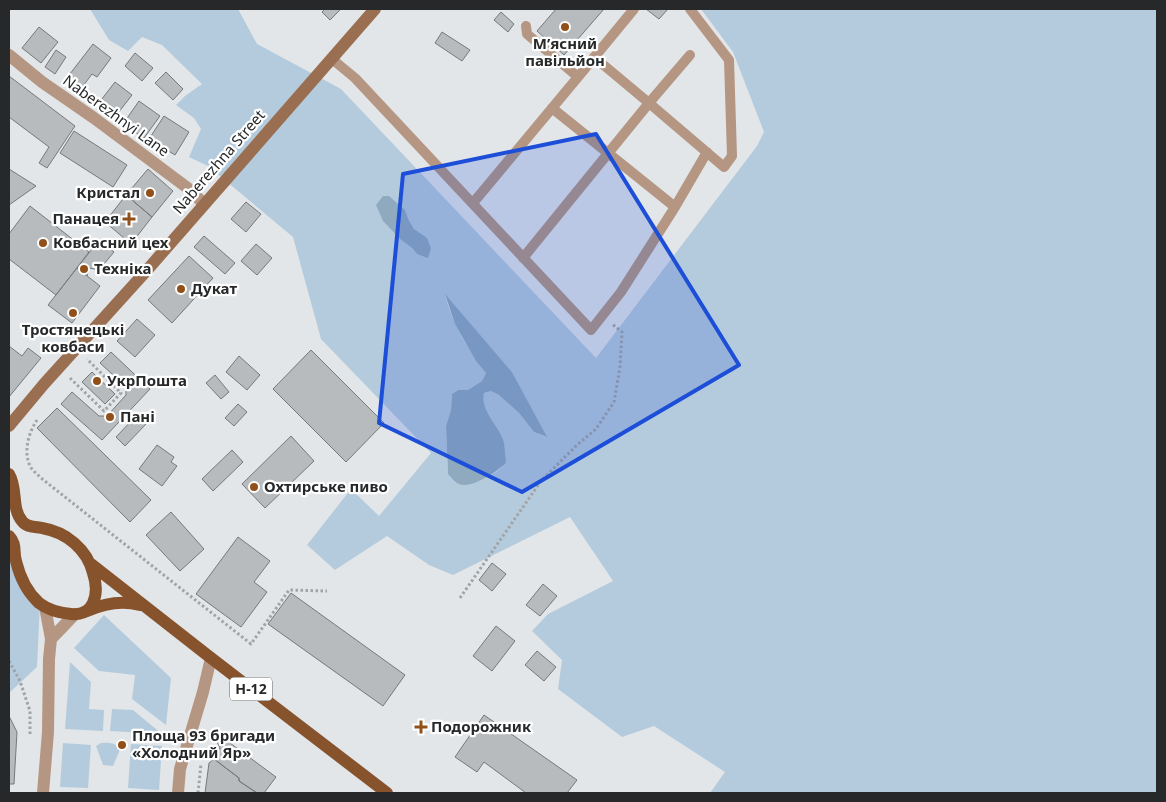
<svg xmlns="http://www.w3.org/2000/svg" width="1166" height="802" viewBox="0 0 1166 802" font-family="'Noto Sans',sans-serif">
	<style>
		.green { fill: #b4cbdd; fill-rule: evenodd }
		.water { fill: #8fa9be }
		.building { fill: #b8bbbe; stroke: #76797c }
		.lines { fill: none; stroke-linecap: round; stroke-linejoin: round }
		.path { stroke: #a1a4a6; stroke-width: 3; stroke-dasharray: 2.5 2.5; stroke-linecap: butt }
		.service { stroke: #b49682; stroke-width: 10 }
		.minor { stroke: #b49682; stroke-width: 12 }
		.secondary { stroke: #9a6f51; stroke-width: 12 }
		.primary { stroke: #87532d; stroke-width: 12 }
		.marked { fill: #1d4ed8; fill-opacity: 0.2; stroke: #1d4ed8; stroke-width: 4; stroke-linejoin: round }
		.poi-dot { fill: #91501a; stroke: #fff; stroke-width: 2 }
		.labels { text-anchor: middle; stroke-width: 4.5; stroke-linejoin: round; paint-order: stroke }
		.shield { fill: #fff; stroke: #676869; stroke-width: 1 }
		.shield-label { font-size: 14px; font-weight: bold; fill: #262829 }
		.poi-label { font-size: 15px; font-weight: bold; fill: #262829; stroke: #fff; text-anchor: start }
		.street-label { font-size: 15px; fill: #262829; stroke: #fff }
	</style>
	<rect width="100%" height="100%" fill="#e2e6e9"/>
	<!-- green -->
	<path class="green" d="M 90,9 L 238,9 L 257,44 L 341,89 L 596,358 L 757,146 L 764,132 L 733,52 L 701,9 L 1157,9 L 1157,793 L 710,793 L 725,772 L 654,726 L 622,737 L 558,689 L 562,660 L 532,631 L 548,614 L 613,581 L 570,517 L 453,575 L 429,565 L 387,536 L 335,570 L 307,545 L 351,489 L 379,516 L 431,453 L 321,339 L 293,237 L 208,166 L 189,157 L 201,129 L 194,118 L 176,105 L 185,96 L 202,84 L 162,45 L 142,37 L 128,51 L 109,40 ZM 405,210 C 407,217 409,224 414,229 C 422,237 425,236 431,248 L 417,254 L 412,248 L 400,239 L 383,221 ZM 445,295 L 512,372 L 546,437 L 534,432 L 519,413 L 499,395 L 491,391 L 484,393 L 482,399 L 506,463 L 496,472 L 480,481 L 448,474 L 446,426 L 451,410 L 452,394 L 458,390 L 468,390 L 482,381 L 486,373 C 468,350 452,323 445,295 Z
		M 9,536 L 15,556 L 40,603 L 37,667 L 9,693 Z
		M 104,615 L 171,678 L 166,725 L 132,699 L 135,675 L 99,671 L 74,648 Z
		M 70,662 L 91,682 L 89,709 L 104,710 L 103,731 L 65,729 Z
		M 112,709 L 133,710 L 162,734 L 110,731 Z
		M 63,743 L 91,745 L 88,788 L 60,787 Z
		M 101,743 C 108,742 114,743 121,747 L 113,766 L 103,765 L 96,746 Z
		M 131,744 L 162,746 L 159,790 L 128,788 Z"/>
	<!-- water -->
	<path class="water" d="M 383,196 L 389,196 L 405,210 L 409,221 L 414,229 L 427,238 L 431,248 L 428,258 L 417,254 L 412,248 L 400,239 L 383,221 L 376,205 Z
		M 445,294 L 512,372 L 547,437 L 534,432 L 519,413 L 499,395 L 491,391 L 484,393 C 480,409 497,425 503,439 C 505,446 505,455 506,463 C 496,472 470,491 457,483 C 454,481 451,477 448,474 L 446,426 L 451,410 L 452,394 L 458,390 L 468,390 L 482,381 L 486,373 L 476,361 L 455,324 Z"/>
	<!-- building -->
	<path class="building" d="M 325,9 L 341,9 L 330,20 L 322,12 Z
		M 556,9 L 604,9 L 564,55 L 537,31 Z
		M 646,9 L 668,9 L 659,19 Z
		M 501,12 L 514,24 L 508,32 L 494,20 Z
		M 39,27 L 58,42 L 41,63 L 22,48 Z
		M 442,32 L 470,50 L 462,61 L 435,43 Z
		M 93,44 L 111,58 L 97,77 L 92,74 L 80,90 L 66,79 Z
		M 56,50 L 66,57 L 55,74 L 45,67 Z
		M 135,53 L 153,68 L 142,81 L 125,66 Z
		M 166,72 L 183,89 L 173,100 L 155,83 Z
		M 9,76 L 75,126 L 47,168 L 39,163 L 49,147 L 9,117 Z
		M 115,82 L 132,95 L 115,117 L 98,104 Z
		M 139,101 L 160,116 L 144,138 L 123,124 Z
		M 164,116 L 189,132 L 175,155 L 149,139 Z
		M 74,131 L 127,165 L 113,187 L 60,153 Z
		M 9,169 L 36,186 L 9,205 Z
		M 148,169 L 173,191 L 152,217 L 126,195 Z
		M 126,195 L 152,217 L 131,244 L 105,222 Z
		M 246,202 L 261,214 L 246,232 L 231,219 Z
		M 30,206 L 89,252 L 56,295 L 9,259 L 9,234 Z
		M 204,236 L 235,263 L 225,274 L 194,247 Z
		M 99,240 L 114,252 L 99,270 L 89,268 L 87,276 L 77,268 Z
		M 256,244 L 272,258 L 257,275 L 241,261 Z
		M 189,256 L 213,278 L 172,323 L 148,300 Z
		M 77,268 L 100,286 L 72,323 L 48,305 Z
		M 137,319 L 155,335 L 135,357 L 117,341 Z
		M 9,346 L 22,356 L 28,348 L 41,358 L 9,397 Z
		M 311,350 L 384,423 L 346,462 L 273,389 Z
		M 111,352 L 150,389 L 102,440 L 61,404 L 72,392 L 99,416 L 107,416 L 126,395 L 126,387 L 100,363 Z
		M 239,356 L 260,375 L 247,390 L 226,372 Z
		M 92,372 L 115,394 L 105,404 L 82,382 Z
		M 215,375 L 229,392 L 221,399 L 206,383 Z
		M 238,404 L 247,412 L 234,426 L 225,418 Z
		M 57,408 L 151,500 L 130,522 L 37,428 Z
		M 138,414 L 147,423 L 125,446 L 116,437 Z
		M 291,436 L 314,461 L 265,508 L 242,484 Z
		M 157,445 L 174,457 L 171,462 L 177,466 L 162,486 L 139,469 Z
		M 232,450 L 243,462 L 213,491 L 202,479 Z
		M 171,512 L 204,549 L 180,571 L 146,535 Z
		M 238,537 L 270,561 L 254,582 L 267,592 L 241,627 L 196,594 Z
		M 492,563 L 506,574 L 492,591 L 479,580 Z
		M 543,584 L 557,596 L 540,616 L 526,605 Z
		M 291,593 L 405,675 L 383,706 L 268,624 Z
		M 496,626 L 515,641 L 492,671 L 473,656 Z
		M 537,651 L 556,667 L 544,681 L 525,665 Z
		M 484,715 L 577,780 L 567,793 L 526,793 L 484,762 L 477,772 L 455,757 Z
		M 9,716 L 17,732 L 14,784 L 9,784 Z
		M 227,738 L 230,743 L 276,777 L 264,793 L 257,793 L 239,781 L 239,778 L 214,759 L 220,748 L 217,742 Z
		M 214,759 L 239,778 L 239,781 L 257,793 L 205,793 L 209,763 Z"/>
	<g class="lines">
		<!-- path -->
		<path class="path" d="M 70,378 L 104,411 L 121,393 L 87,359
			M 37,420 C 29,432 23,451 30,466 C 32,470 37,474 41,478 L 251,644 L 289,590 L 327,591
			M 460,598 L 541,481 L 577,445 L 596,429 L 614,402 L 620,367 L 622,332 L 612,324
			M 9,661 L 20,681 L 30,711 L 30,736
			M 198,793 L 201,764"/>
		<!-- service -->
		<path class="service" d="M 526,26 L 527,34 L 578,77 L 634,9
			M 594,57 L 649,103 L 690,55
			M 332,59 L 355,78 L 591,330 L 621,292 L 675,207 L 707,152
			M 552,108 L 675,207
			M 473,203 L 578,77
			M 523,258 L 649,103 L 724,167 L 732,156 L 729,60 L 690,9"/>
		<!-- minor -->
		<path class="minor" d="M 9,55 L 42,82 L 94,118 L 189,189 L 204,204
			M 51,639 L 75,614
			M 43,793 L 48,732 L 49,659 L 51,639 L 45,607
			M 178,793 L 180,769 L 203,692 L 211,658"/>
		<!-- secondary -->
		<path class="secondary" d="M 9,426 L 44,384 L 148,269 L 375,9"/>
		<!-- primary -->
		<path class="primary" d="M 9,474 C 18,489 11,508 22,521 C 27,528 34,526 42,528 C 66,532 87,549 93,573 C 96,582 97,594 93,603 C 89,612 80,615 71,614 C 60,613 48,610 39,603 C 26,591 20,578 16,561 C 13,551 17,544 9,536
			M 91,564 L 211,658 L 387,793
			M 87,611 C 105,603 122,600 140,605"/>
	</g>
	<!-- marked area -->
	<path class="marked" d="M 596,134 L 739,365 L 522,492 L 379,423 L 403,174 Z"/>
	<!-- markers -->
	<g class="poi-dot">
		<circle cx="565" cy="27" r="5"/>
		<circle cx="150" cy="193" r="5"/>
		<path d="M126.5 211.5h5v5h5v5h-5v5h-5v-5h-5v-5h5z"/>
		<circle cx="43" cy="243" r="5"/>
		<circle cx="84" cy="269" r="5"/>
		<circle cx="181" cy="289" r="5"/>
		<circle cx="73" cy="313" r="5"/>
		<circle cx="97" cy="381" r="5"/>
		<circle cx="110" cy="417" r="5"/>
		<circle cx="254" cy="487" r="5"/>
		<path d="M418.5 719.5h5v5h5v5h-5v5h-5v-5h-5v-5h5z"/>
		<circle cx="122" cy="745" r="5"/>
	</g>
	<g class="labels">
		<!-- shield labels -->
		<rect class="shield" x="230" y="677.5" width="42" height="23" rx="4"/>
		<g class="shield-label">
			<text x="251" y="694">Н-12</text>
		</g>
		<!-- poi labels -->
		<g class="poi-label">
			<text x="565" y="49" text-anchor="middle">М’ясний<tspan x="565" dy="17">павільйон</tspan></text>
			<text x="140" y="198" text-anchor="end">Кристал</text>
			<text x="119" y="224" text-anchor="end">Панацея</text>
			<text x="53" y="248">Ковбасний цех</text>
			<text x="94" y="274">Техніка</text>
			<text x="191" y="294">Дукат</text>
			<text x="73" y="335" text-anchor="middle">Тростянецькі<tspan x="73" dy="17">ковбаси</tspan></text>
			<text x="107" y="386">УкрПошта</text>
			<text x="120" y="422">Пані</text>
			<text x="264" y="492">Охтирське пиво</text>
			<text x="431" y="732">Подорожник</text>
			<text x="132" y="741">Площа 93 бригади<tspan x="132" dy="17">«Холодний Яр»</tspan></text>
		</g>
		<!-- street labels -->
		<g class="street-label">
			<text transform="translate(116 116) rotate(36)" y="5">Naberezhnyi Lane</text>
			<text transform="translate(219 162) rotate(-49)" y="5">Naberezhna Street</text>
		</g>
	</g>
	<!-- border -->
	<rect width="1166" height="802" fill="none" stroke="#262829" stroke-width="20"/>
</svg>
